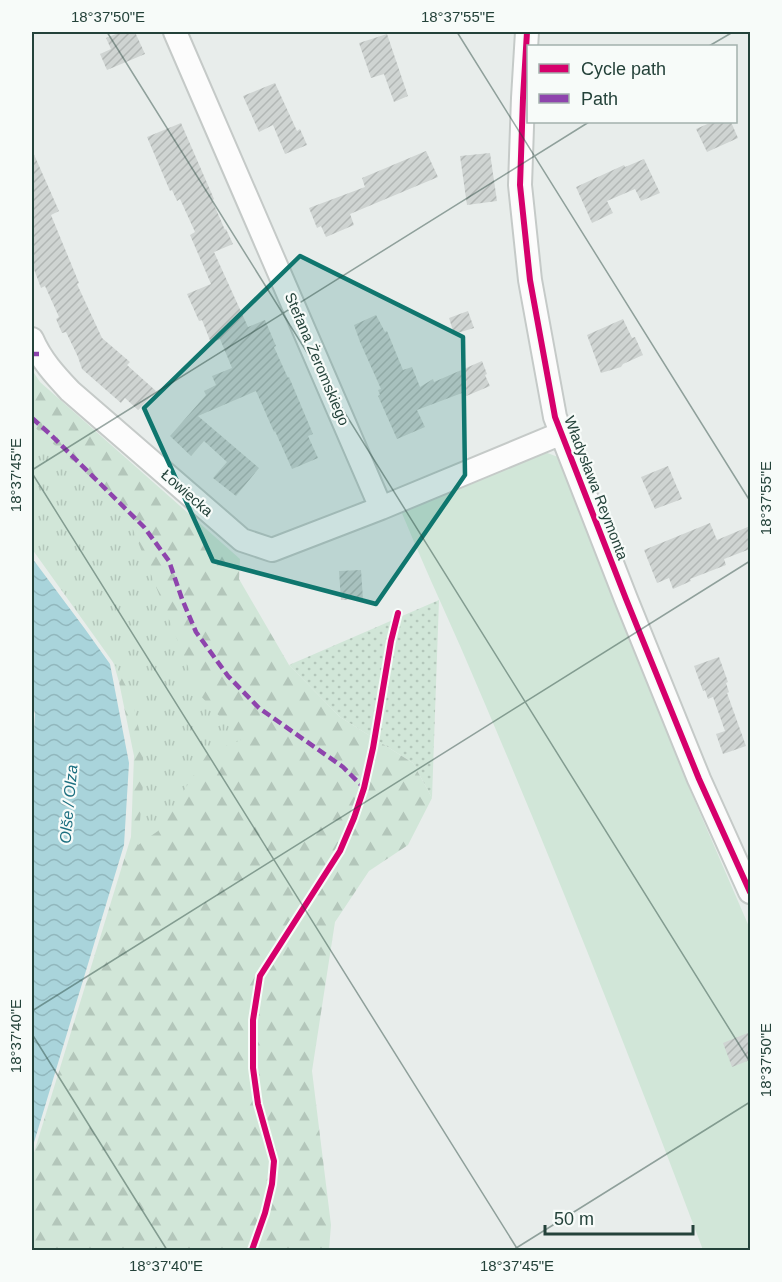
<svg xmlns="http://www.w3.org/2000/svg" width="782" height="1282" viewBox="0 0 782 1282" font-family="Arial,sans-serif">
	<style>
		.grass { fill: url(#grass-dots) }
		.forest { fill: url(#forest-firs) }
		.park { fill: url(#park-tufts) }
		.garden { fill: #d1e6d8 }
		.water { fill: url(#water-waves) }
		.building { fill: url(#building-hatch) }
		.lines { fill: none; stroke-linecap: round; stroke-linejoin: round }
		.minor-casing { stroke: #c5cac8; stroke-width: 26 }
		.minor { stroke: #fcfcfc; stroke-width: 22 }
		.quiet { stroke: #8e44ad; stroke-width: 4.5; stroke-dasharray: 9 4.5; stroke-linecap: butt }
		.cycleway-casing { stroke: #f7fbf9; stroke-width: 10 }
		.cycleway { stroke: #d6006c; stroke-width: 6 }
		.marked { fill: #0f766e; fill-opacity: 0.2; stroke: #0f766e; stroke-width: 4.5; stroke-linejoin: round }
		.ticks { fill: none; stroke: #24423a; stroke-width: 1.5; stroke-opacity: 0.45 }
		.labels { text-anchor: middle; stroke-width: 4.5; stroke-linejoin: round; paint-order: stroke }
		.street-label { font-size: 15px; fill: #24423a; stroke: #f7fbf9 }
		.water-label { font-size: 16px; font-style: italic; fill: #1c6f80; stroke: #f7fbf9 }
		.neatline { fill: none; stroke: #24423a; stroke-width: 2 }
		.ticks-label { font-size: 15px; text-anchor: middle; fill: #24423a }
	</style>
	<defs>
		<pattern id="grass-dots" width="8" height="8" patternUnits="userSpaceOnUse" patternTransform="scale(1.5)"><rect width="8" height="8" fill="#d1e6d8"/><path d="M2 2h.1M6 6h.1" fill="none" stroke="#b3c6ba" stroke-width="1.8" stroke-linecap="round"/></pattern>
		<pattern id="forest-firs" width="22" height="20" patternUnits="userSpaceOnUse" patternTransform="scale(1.5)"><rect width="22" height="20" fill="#d1e6d8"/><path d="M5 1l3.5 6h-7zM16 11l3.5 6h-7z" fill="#b3c6ba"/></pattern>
		<pattern id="park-tufts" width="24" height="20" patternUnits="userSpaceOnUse" patternTransform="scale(1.5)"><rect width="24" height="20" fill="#d1e6d8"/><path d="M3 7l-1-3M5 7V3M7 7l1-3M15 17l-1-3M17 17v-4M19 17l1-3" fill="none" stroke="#b3c6ba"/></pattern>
		<pattern id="water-waves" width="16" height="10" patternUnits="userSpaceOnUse" patternTransform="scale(1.5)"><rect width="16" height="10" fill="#a9d4db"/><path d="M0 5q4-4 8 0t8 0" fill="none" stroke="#91b7bd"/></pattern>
		<pattern id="building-hatch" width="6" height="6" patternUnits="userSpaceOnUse" patternTransform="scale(1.5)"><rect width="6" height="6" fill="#cfd4d2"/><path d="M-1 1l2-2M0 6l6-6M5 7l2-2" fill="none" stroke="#b2b7b5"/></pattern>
	</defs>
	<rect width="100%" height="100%" fill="#e8edeb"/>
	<!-- grass -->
	<path class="grass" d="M 439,600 L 432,798 L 413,763 L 340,717 L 289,665 Z"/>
	<!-- forest -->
	<path class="forest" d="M 32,370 L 40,382 L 240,559 L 239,579 L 289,665 L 340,717 L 413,763 L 432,798 L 408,845 L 369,871 L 335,922 L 312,1071 L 331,1225 L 329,1250 L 32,1250 L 32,1159 L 131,837 L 134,756 L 119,682 L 105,633 L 32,535 Z"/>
	<!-- park -->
	<path class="park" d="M 32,425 L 124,507 L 199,694 L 241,740 L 208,753 L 158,831 L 138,845 L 144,772 L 142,742 L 131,696 L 115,665 L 32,549 Z"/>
	<!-- garden -->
	<path class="garden" d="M 542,451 L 558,457 L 690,790 L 750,929 L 750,1250 L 703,1250 C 627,1048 547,847 461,648 C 441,603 420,557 401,511 Z"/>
	<!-- water -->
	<path class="water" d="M 32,558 L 85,629 L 110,664 L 129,763 L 124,845 L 32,1149 L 32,765 L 35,714 L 32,700 Z"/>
	<!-- building -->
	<path class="building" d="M 121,32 L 135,32 L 145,54 L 107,70 L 100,54 L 111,49 L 106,38 Z
		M 387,34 L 408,96 L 394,102 L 384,74 L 371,78 L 359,43 Z
		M 275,83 L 297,131 L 300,129 L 307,145 L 285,154 L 273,125 L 259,132 L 243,96 Z
		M 712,122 L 731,122 L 738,138 L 707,152 L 696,129 Z
		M 181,123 L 214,199 L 212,200 L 225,230 L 226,229 L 233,244 L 214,252 L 248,327 L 265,320 L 276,346 L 274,347 L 288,378 L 289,377 L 313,434 L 308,436 L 318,458 L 292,469 L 275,431 L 274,432 L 256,391 L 198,416 L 259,468 L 236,496 L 213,478 L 227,462 L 204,441 L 191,456 L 170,436 L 206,395 L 204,391 L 216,385 L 212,376 L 232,368 L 220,339 L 211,343 L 202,320 L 199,321 L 187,294 L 211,284 L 190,235 L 195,232 L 180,199 L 177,201 L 172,190 L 170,191 L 147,137 Z
		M 32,150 L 59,211 L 51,215 L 79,283 L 77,284 L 102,338 L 130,362 L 127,365 L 156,391 L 138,410 L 125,398 L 121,403 L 82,369 L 78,357 L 66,332 L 62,333 L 56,319 L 59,317 L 45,286 L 41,288 L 32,264 Z
		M 426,151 L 438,177 L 350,214 L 354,225 L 326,237 L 321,226 L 317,228 L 309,208 L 365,187 L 362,178 Z
		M 490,153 L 497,201 L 467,205 L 460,156 Z
		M 644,159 L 660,193 L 641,201 L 635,189 L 607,201 L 613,213 L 592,223 L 576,187 L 624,165 L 625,167 Z
		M 468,311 L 474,328 L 454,334 L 449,318 Z
		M 376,315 L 385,332 L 387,331 L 403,370 L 412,367 L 420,387 L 433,379 L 434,382 L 482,361 L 487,374 L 485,375 L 490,386 L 464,397 L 462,393 L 417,410 L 425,427 L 397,439 L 378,396 L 380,395 L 378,390 L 381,389 L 360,342 L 354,325 Z
		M 623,319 L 632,338 L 635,337 L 643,355 L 623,364 L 621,367 L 601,373 L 587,335 Z
		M 668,466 L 682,499 L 655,509 L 641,477 Z
		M 710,523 L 717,540 L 750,526 L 750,549 L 724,559 L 726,565 L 690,579 L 691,581 L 673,589 L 669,578 L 657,583 L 644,550 Z
		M 361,570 L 363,599 L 341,600 L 339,571 Z
		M 719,657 L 728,682 L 726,683 L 729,692 L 727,693 L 746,746 L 723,754 L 716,734 L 725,731 L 713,697 L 708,699 L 705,690 L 703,691 L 694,666 Z
		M 750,1032 L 750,1060 L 732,1067 L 723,1043 Z"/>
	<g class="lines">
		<defs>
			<path id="minor" d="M 175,32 L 381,508
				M 527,32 L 523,98 L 520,185 L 530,280 L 555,417 L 626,599 L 699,779 L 750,892
				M 32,339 C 41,360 55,375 70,391 L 242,540 L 272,550 L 381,508 L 562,433"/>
		</defs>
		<!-- minor casing -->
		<use href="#minor" class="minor-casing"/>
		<!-- minor -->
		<use href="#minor" class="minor"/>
		<!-- quiet -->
		<path class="quiet" d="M 32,354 L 39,354
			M 32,418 L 50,434 L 144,527 L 169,561 L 182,599 L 196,632 L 228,676 L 259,708 L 343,767 L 364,788"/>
		<defs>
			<path id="cycleway" d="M 527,32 L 523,98 L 520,185 L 530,280 L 555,417 L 626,599 L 699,779 L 750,892
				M 252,1250 L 265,1213 L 272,1184 L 274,1161 L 258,1104 L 253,1068 L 253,1020 L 260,976 L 340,851 L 354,818 L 364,788 L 373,748 L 391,641 L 398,613"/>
		</defs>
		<!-- cycleway casing -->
		<use href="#cycleway" class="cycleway-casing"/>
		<!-- cycleway -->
		<use href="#cycleway" class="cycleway"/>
	</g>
	<!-- marked area -->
	<path class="marked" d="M 300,256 L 463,337 L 465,475 L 376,604 L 213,561 L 144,408 Z"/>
	<!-- ticks -->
	<path class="ticks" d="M 107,32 L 750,1062M 457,32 L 750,501M 709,46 L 733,32M 32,470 L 589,122M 32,473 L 518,1250M 32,1011 L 750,561M 32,1034 L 167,1250M 513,1250 L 750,1102"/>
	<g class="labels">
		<!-- street labels -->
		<g class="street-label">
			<text transform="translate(317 359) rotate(67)" y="5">Stefana Żeromskiego</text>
			<text transform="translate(596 488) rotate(69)" y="5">Władysława Reymonta</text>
			<text transform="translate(187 493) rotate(41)" y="5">Łowiecka</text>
		</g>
		<!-- water labels -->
		<g class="water-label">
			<text transform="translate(68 804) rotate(-85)" y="6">Olše / Olza</text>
		</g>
	</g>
	<!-- border -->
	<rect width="782" height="1282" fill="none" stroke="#f7fbf9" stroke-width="66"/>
	<!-- legend -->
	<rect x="527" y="45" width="210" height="78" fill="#f7fbf9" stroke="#a3b1ad" stroke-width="1.5"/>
	<rect x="539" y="64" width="30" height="9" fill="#d6006c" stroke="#a3b1ad" stroke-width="1.5"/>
	<text x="581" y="75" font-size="18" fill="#24423a">Cycle path</text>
	<rect x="539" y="94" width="30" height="9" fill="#8e44ad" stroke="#a3b1ad" stroke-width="1.5"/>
	<text x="581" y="105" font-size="18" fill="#24423a">Path</text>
	<!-- scale -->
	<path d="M545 1225v9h148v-9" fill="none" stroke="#24423a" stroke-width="3"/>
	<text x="554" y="1225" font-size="18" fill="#24423a" stroke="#f7fbf9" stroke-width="4.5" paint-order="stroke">50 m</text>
	<rect x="33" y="33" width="716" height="1216" class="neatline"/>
	<g class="ticks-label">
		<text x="108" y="22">18°37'50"E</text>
		<text x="458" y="22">18°37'55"E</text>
		<text transform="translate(16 475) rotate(-90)" y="5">18°37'45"E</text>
		<text transform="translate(766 498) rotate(-90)" y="5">18°37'55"E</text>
		<text transform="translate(16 1036) rotate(-90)" y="5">18°37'40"E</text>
		<text transform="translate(766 1060) rotate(-90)" y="5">18°37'50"E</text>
		<text x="166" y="1271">18°37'40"E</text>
		<text x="517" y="1271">18°37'45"E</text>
	</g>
</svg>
